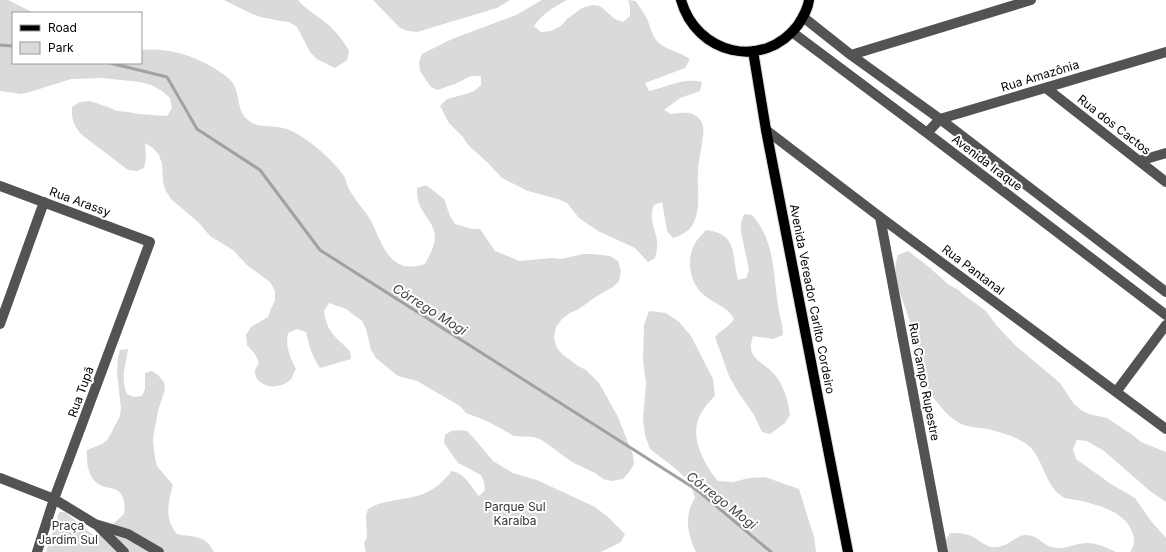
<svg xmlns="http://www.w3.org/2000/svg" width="1166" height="552" viewBox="0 0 1166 552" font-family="Inter,sans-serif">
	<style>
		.green { fill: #dadada }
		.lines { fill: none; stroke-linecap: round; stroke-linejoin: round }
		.stream { stroke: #a1a1a1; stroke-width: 3 }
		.major-casing { stroke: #dbdbdb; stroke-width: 12 }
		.minor { stroke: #535353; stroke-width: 10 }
		.major { stroke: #000; stroke-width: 10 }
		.labels { text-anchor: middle; stroke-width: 4; stroke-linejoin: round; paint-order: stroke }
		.street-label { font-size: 12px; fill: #000; stroke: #fff }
		.park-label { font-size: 12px; fill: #313131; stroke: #fff }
		.water-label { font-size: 13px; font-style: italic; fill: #424242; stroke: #fff }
	</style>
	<rect width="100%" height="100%" fill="#fff"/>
	<!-- green -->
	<path class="green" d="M 0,0 L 8,0 L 34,13 L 13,13 L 13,63 L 141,63 L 141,50 C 170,47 200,57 223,74 C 227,77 231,80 234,85 C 240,97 237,111 248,120 C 258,129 271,125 283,128 C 302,132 333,160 344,176 C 346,179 346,183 348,187 C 349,190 352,194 354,197 C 359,205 365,211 370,219 C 383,244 389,276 425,264 C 429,256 435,246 435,237 C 435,225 425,217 420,206 C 417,200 417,194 417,188 L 426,185 L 444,199 L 450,216 L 455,224 L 472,229 L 480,229 L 495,251 L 520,261 L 551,258 L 561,259 L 583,254 L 592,254 L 610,256 L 618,261 L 621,271 L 619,281 L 613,287 L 594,298 L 579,309 L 570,313 L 562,319 L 556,327 L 554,338 L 557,348 L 562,354 L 578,366 L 586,370 L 599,383 L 618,417 L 633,455 L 634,464 L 629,472 L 623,479 L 612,481 L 603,479 L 595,473 L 572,462 L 542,440 L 534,437 L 514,436 L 487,421 L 466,413 L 460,406 L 417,381 L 398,376 L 376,358 L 371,350 L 366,329 L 362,321 L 346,309 L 329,303 L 324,311 C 327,333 335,336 350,351 L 351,359 L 320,368 C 312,357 309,345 306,332 L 297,329 L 288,333 C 285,346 290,357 296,369 C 294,371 293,375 292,378 C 284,388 265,390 257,379 C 256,377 255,373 255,370 L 259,363 L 255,354 L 247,345 L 246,335 L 251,327 L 268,317 L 271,309 L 275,300 L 275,291 L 270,282 L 247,265 L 233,250 L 210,236 L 199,223 L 171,199 L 166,191 L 163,182 L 162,164 L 159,155 L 153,148 L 145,143 L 146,159 L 144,168 L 137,171 L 128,170 L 82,135 C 74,126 71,119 72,107 L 80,102 L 90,101 L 108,107 L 117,111 L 129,112 L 138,114 L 167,116 L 172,108 L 170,98 L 162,91 L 151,85 L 140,82 L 102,78 L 71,79 L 30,92 L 21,94 L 0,91 Z
		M 224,0 L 298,0 C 304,7 310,11 317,16 C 330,25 342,37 349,51 L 347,60 L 335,68 L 317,59 L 310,52 L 297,27 L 289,22 L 280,21 L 261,17 L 252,14 Z
		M 373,0 L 510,0 L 497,8 L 417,32 L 408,31 L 400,28 Z
		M 542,0 L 567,0 C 554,7 543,13 534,26 L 541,32 L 551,31 L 561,26 L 567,19 L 582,8 L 592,5 L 600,6 L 615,19 L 623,22 L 630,16 L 630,7 L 628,0 L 636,1 C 639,6 643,12 646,17 C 651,26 651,36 659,43 C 669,51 680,52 690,59 L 685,68 L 645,83 L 649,91 C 666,87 684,77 702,82 L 700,91 L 680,98 L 664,110 L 671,114 C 683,113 693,110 701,121 C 705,127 703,136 702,142 C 701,152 698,163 698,173 C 697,190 701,206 694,222 C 690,231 682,235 673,238 L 667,231 L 662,202 L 654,205 C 648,221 656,228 657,242 C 658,248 656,253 655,258 L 648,262 L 635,248 L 598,231 L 579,218 L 567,203 L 558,199 L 528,191 L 502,178 L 488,163 L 468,145 L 463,137 L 449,123 L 440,106 L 447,99 L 466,94 L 474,91 L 481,85 L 481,76 L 471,76 L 455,84 L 437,90 L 430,86 L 420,71 L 419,62 L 422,54 L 452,39 L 516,15 Z
		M 744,214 L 752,215 C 775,240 773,274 778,305 C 779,315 783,324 783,335 L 773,339 L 753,336 C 745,359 762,360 774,374 C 784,385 788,401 790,415 L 785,423 L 770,434 L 762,432 L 754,415 L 738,392 L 729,376 L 715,337 C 721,330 729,327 734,319 C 727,306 716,305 705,296 C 690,284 686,262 694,245 C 697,239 702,235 706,230 C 739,234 731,255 738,280 L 746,278 L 749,270 L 741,232 L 741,223 Z
		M 908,251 L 929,267 L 949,285 L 957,289 L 964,295 L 986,311 L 997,326 L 1016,346 L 1060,383 L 1074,404 L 1081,410 L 1089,414 L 1107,418 L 1134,436 L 1141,442 L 1166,452 L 1166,502 L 1150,491 L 1104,451 L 1087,441 L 1077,440 L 1073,449 L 1076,459 L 1111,484 L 1135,498 L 1151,521 L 1166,538 L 1166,552 L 1130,552 C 1135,545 1135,540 1132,532 C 1126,512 1096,504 1077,500 C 1073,499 1066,499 1063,497 C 1043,485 1044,455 1025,443 C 1014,436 1000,432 988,429 C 979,428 969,427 961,424 C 953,420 946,413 940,406 C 918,382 918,346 908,316 C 902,296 890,276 898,255 Z
		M 649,311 L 666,313 L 679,322 L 691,336 L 713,379 L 715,396 C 707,404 699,413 697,424 C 693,444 706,466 718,481 L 733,482 L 749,478 L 765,477 L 799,489 L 814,537 L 816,552 L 696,552 C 690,540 686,525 689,512 C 690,507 693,502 695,497 L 689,481 L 676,469 L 650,449 L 645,435 L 643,419 L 646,383 L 643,360 L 644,325 Z
		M 128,349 C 126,365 120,378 127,394 L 134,397 L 142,396 L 145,389 L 145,373 L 152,371 L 158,375 L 164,382 L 165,390 L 159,407 L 154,432 L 153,441 L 155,458 L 157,466 L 173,485 C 168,504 164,518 177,534 C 195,538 205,534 214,552 L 46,552 L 59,512 L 65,512 L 93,535 L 104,532 L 124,514 C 125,506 125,496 118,491 C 113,487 105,488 100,485 C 88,479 86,462 87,450 L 102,444 L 108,439 L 120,416 L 121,408 L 117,373 L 118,357 L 120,350 Z
		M 459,430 L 467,431 L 473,437 L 493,461 L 513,473 L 537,480 L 595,507 L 608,517 L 625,534 L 621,542 L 601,552 L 366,552 L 364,543 L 367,537 L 366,516 L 368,509 C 387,497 412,502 431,490 C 440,485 446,478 452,471 C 466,474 470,486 479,496 L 485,490 L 484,482 L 481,475 L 458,463 L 453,456 L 444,443 L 445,435 L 451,431 Z
		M 950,533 C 956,533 962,533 968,535 C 977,537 983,546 992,547 C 1008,549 1015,535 1026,535 C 1036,534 1042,544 1051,547 C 1063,551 1075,543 1087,543 C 1096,543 1108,548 1116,552 L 948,552 L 946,540 Z"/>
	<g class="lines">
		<!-- stream -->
		<path class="stream" d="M 0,45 L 13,46
			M 110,63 L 167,77 L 197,129 L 260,170 L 320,250 L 697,490 L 771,552"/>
		<defs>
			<path id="major" d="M 681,0 C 696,54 763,71 798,25 C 803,17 808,9 809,0
				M 753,51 L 766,130 L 848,552"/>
		</defs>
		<!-- major casing -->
		<use href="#major" class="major-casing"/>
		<!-- minor -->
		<path class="minor" d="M 803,17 L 851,55 L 940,119 L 1166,292
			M 792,32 L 927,133 L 1166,315
			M 851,55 L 1031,0
			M 1046,88 L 1166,182
			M 766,130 L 880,217 L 1166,429
			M 927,133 L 940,119 L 1166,52
			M 1139,161 L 1166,153
			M 0,186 L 150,242 L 54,499 L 37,552
			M 880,217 L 943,552
			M 0,324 L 44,202
			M 1116,392 L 1166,325
			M 0,478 L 54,499 L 95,524 L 128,534 L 159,552
			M 97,525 L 124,552"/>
		<!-- major -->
		<use href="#major" class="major"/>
	</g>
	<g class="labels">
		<!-- street labels -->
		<g class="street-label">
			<text transform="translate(1040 76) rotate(-17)" y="4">Rua Amazônia</text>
			<text transform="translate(1114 125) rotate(38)" y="4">Rua dos Cactos</text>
			<text transform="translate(987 163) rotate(37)" y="4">Avenida Iraque</text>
			<text transform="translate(80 202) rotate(20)" y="4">Rua Arassy</text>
			<text transform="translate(973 270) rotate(37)" y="4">Rua Pantanal</text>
			<text transform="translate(812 299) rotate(79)" y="4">Avenida Vereador Carlito Cordeiro</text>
			<text transform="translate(924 382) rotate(79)" y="4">Rua Campo Rupestre</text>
			<text transform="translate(81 392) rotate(-70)" y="4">Rua Tupã</text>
		</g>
		<!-- park labels -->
		<g class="park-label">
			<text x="515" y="511">Parque Sul<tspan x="515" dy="14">Karaíba</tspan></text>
			<text x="68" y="530">Praça<tspan x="68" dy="14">Jardim Sul</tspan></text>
		</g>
		<!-- water labels -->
		<g class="water-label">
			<text transform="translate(430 309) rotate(32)" y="5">Córrego Mogi</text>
			<text transform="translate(722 500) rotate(38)" y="5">Córrego Mogi</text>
		</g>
	</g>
	<!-- legend -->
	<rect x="12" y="12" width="130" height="52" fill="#ffffff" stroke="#999999"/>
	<rect x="20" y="25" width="20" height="6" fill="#000000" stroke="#999999"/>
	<text x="48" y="32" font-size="12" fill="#000000">Road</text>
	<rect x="20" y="42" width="20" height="12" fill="#dadada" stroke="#999999"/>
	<text x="48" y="52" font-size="12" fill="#000000">Park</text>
</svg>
